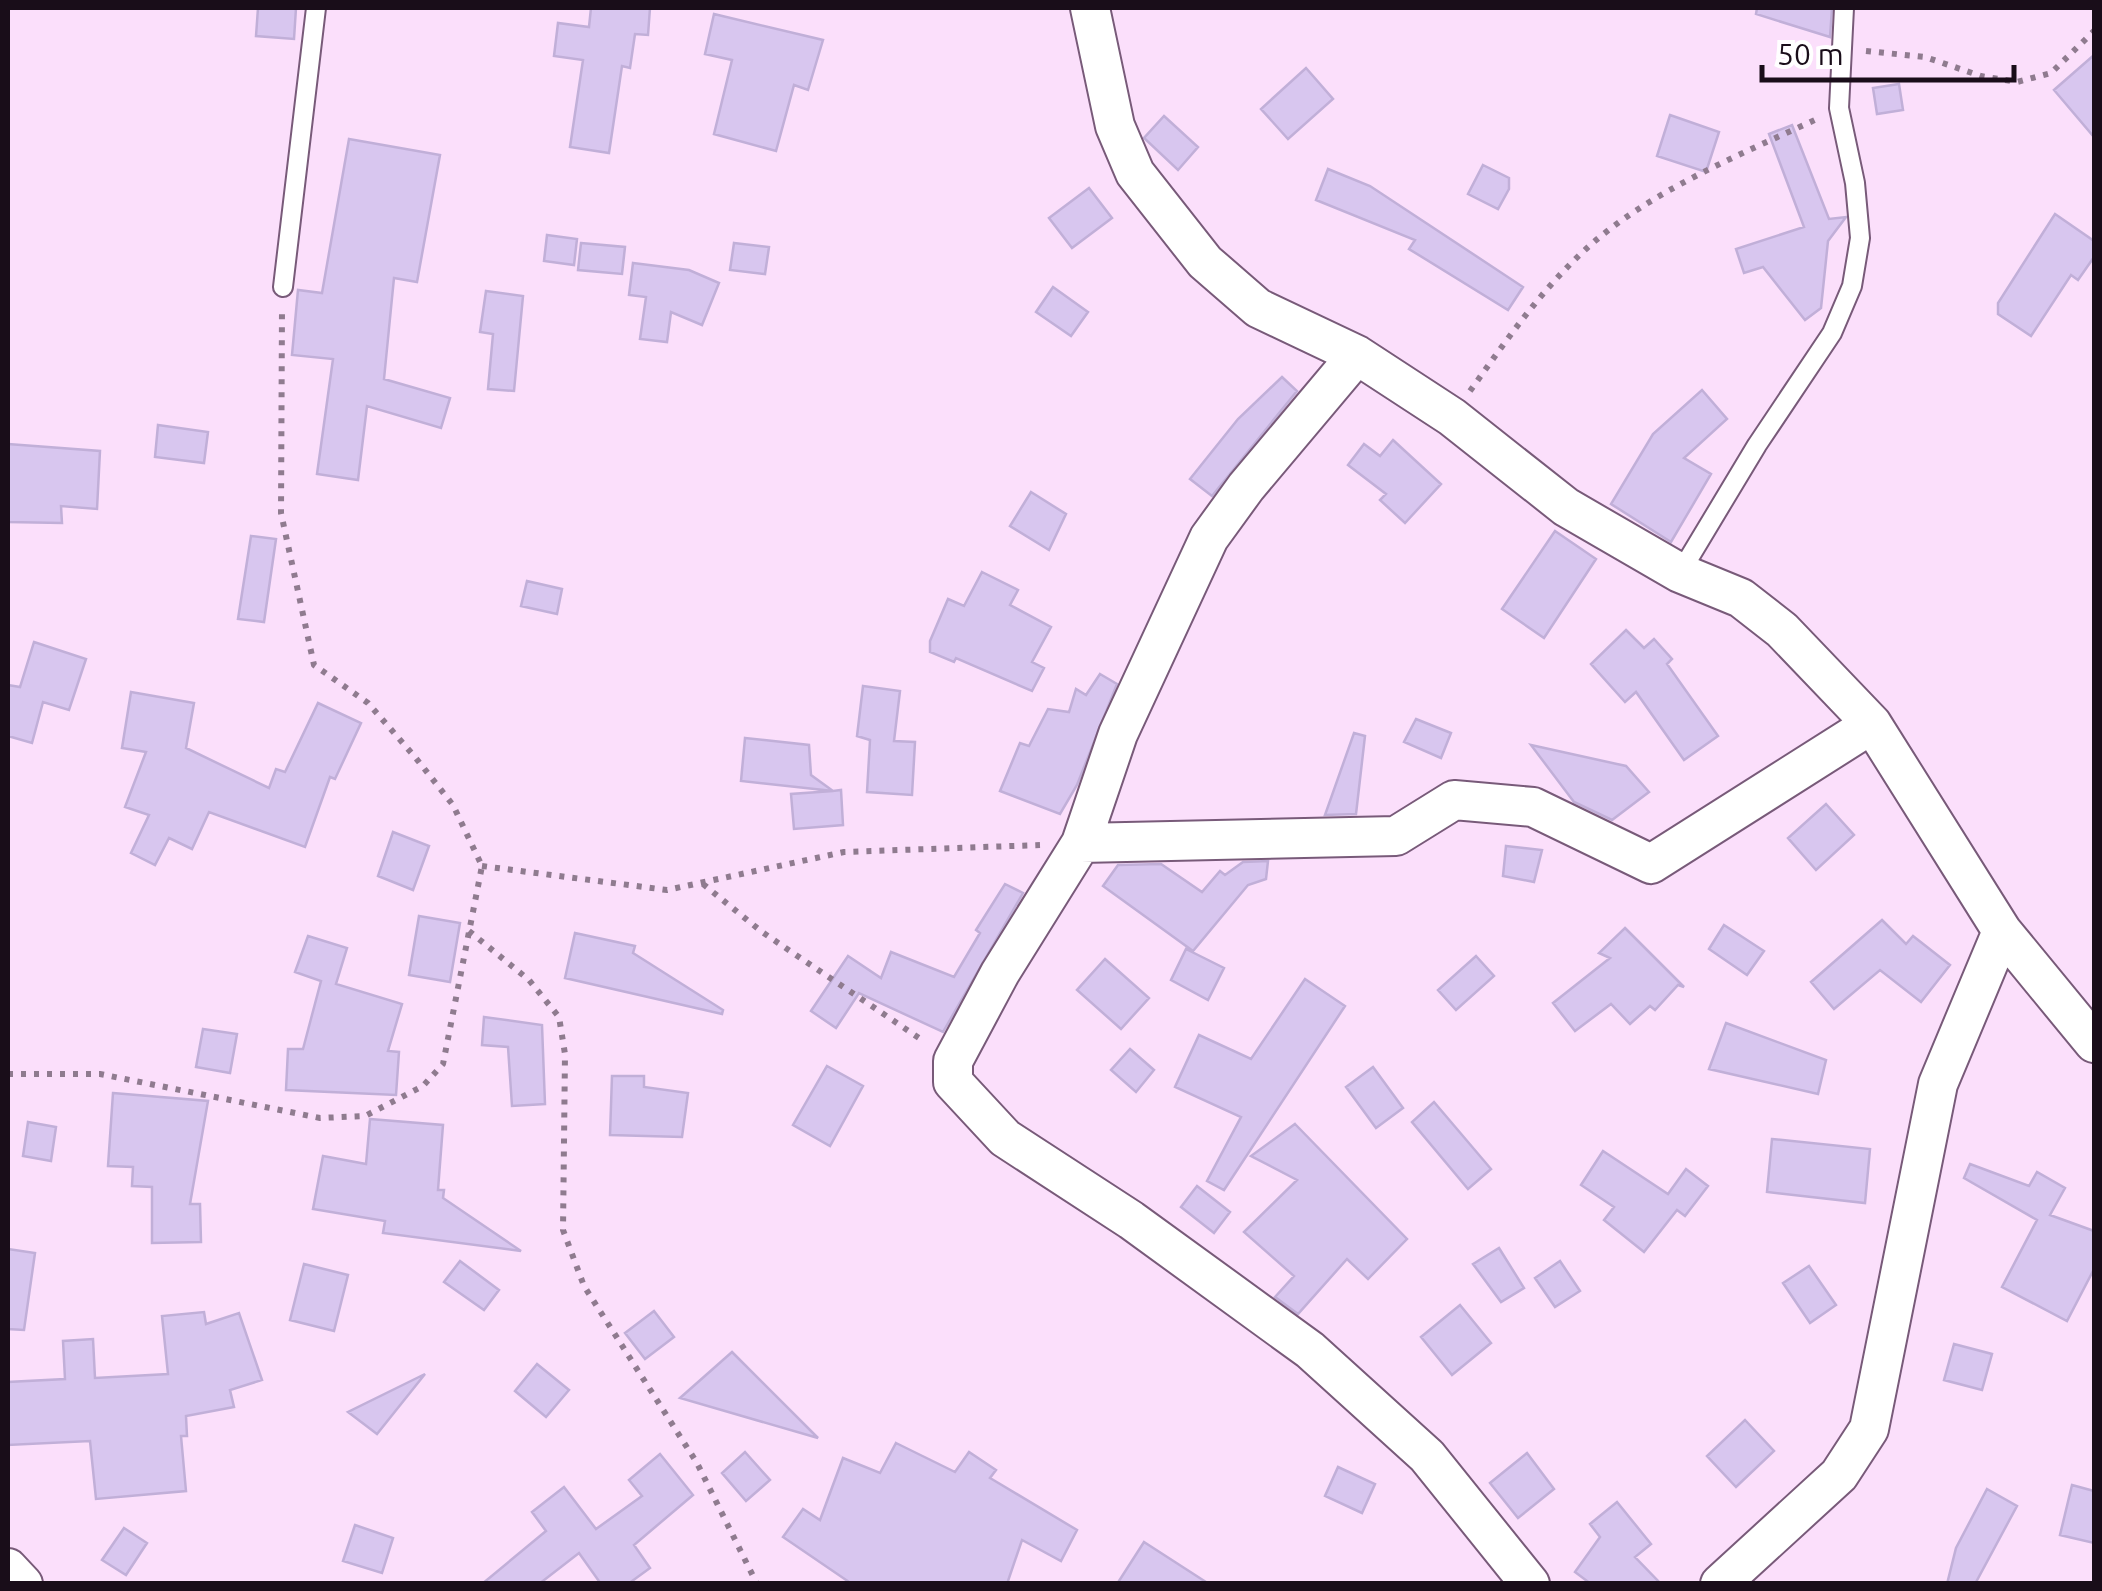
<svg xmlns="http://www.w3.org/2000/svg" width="2102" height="1591" viewBox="0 0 2102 1591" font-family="Ubuntu,sans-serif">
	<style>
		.building { fill: #d8c6ef; stroke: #c1afd8; stroke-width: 2.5 }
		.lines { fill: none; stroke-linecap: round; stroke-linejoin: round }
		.lane-casing { stroke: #785a79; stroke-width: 22 }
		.street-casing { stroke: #785a79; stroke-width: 42 }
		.path { stroke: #8f7b8f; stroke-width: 6; stroke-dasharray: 5 8; stroke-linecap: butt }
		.lane { stroke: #fff; stroke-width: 18 }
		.street { stroke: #fff; stroke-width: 38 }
	</style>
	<rect width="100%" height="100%" fill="#fbdffb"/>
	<!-- building -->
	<path class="building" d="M 258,8 L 296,8 L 294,39 L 256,36 Z
		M 591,8 L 650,8 L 648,35 L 635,34 L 630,68 L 622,66 L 609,153 L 570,147 L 583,60 L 554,56 L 558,23 L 589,27 Z
		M 1757,8 L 1832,8 L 1830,37 L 1756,14 Z
		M 714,14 L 823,40 L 808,90 L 794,85 L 776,151 L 714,134 L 732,60 L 705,54 Z
		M 2094,55 L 2094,137 L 2054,90 Z
		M 1306,68 L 1333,99 L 1288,139 L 1261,109 Z
		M 1899,84 L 1903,110 L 1877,114 L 1873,88 Z
		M 1670,115 L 1719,132 L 1706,172 L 1657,156 Z
		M 1164,116 L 1198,147 L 1178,170 L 1144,138 Z
		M 1792,125 L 1829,219 L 1846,217 L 1828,241 L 1821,308 L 1805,320 L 1763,267 L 1744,273 L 1736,249 L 1804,227 L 1769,134 Z
		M 349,139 L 440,155 L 417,282 L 394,278 L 384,379 L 450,398 L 441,428 L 367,406 L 358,480 L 317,474 L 333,359 L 292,355 L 298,290 L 322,293 Z
		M 1483,165 L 1509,178 L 1509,189 L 1498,209 L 1468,194 Z
		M 1328,169 L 1370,186 L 1523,287 L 1508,310 L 1409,249 L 1415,240 L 1316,200 Z
		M 1089,188 L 1112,218 L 1072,248 L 1049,218 Z
		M 2055,214 L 2094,241 L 2094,257 L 2078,280 L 2071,275 L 2031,336 L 1998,314 L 1998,303 Z
		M 547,235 L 577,239 L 574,265 L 544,261 Z
		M 581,243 L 625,247 L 622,274 L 578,270 Z
		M 734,243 L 769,247 L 765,274 L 730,270 Z
		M 633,263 L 689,270 L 719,283 L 702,325 L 671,312 L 667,342 L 640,339 L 646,297 L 629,295 Z
		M 1053,287 L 1088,312 L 1071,336 L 1036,312 Z
		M 486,291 L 523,296 L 514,391 L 488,389 L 493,334 L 480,332 Z
		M 1282,377 L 1297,391 L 1212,496 L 1190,479 L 1238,419 Z
		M 1702,390 L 1727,419 L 1684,458 L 1711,474 L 1671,542 L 1611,504 L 1653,434 Z
		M 158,425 L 208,432 L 204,463 L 155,457 Z
		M 1393,440 L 1441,484 L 1405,523 L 1380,500 L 1386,494 L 1348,465 L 1364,444 L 1380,456 Z
		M 8,444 L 100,451 L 97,509 L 61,506 L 62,523 L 8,522 Z
		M 1031,492 L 1066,514 L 1049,550 L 1010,526 Z
		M 1555,531 L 1596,559 L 1544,638 L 1502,609 Z
		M 251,536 L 276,539 L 264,622 L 238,619 Z
		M 982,572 L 1018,590 L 1010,605 L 1051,627 L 1032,662 L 1044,668 L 1032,691 L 956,658 L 954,662 L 930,652 L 930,641 L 948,599 L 964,606 Z
		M 527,581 L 562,589 L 557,614 L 521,606 Z
		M 1626,630 L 1644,648 L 1654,639 L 1672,659 L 1667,664 L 1718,736 L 1684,760 L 1636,692 L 1625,702 L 1591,664 Z
		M 34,642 L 86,659 L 69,710 L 43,702 L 32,743 L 8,736 L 8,685 L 20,687 Z
		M 1100,674 L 1117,684 L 1077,785 L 1060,814 L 1000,791 L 1020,743 L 1029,746 L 1048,709 L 1069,712 L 1076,689 L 1086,695 Z
		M 863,686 L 900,691 L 894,741 L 915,742 L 912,795 L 867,792 L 870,740 L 857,736 Z
		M 131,692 L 194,703 L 186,748 L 269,788 L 276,769 L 285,772 L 318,703 L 361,723 L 335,779 L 330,777 L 305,847 L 209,812 L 192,849 L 169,838 L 155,865 L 131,853 L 149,815 L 125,807 L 146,752 L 122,748 Z
		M 1416,719 L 1451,733 L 1441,758 L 1404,742 Z
		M 1354,733 L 1365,736 L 1356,814 L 1325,815 Z
		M 745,738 L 809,745 L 811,775 L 833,791 L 841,790 L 843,825 L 794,829 L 791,794 L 833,791 L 741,781 Z
		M 1531,745 L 1626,766 L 1649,792 L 1612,820 L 1574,802 Z
		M 1826,804 L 1854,835 L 1816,870 L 1788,838 Z
		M 393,832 L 429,846 L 413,890 L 378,876 Z
		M 1506,846 L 1542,850 L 1534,882 L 1503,876 Z
		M 1268,861 L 1266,879 L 1248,885 L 1193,951 L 1103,886 L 1118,865 L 1161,864 L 1202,892 L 1220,871 L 1225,875 L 1243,862 Z
		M 1005,884 L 1023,893 L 943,1032 L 859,993 L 836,1028 L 811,1011 L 848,956 L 881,978 L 891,952 L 954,977 L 980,933 L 976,930 Z
		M 419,916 L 460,923 L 450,982 L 409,975 Z
		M 1882,920 L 1906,944 L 1913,936 L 1950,965 L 1921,1002 L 1880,970 L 1834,1009 L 1811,982 Z
		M 1724,925 L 1764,951 L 1747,975 L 1709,949 Z
		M 1625,928 L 1684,987 L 1678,985 L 1655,1010 L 1650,1006 L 1630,1024 L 1611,1004 L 1575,1031 L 1553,1003 L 1610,958 L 1599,953 Z
		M 575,933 L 635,946 L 633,953 L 723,1010 L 722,1014 L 565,978 Z
		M 308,936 L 347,948 L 336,984 L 402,1004 L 388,1051 L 399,1052 L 396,1095 L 286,1090 L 288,1049 L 303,1049 L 321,981 L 295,972 Z
		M 1186,949 L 1224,968 L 1208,1000 L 1171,980 Z
		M 1476,956 L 1494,976 L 1456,1010 L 1438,990 Z
		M 1105,959 L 1149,998 L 1121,1029 L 1077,990 Z
		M 1305,979 L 1345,1006 L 1224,1190 L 1207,1181 L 1241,1117 L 1175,1087 L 1199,1035 L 1251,1059 Z
		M 484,1017 L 542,1025 L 545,1104 L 512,1106 L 508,1047 L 482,1045 Z
		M 1726,1023 L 1826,1060 L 1818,1094 L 1709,1069 Z
		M 203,1029 L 237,1034 L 230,1073 L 196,1067 Z
		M 1130,1049 L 1154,1070 L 1136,1092 L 1111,1070 Z
		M 827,1066 L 863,1086 L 830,1146 L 793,1125 Z
		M 1373,1067 L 1403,1108 L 1376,1128 L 1346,1087 Z
		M 612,1076 L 644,1076 L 644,1087 L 688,1093 L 682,1137 L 610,1135 Z
		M 113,1093 L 208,1101 L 190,1204 L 200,1204 L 201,1242 L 152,1243 L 152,1187 L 132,1186 L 133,1167 L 108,1166 Z
		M 1434,1102 L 1491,1169 L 1468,1189 L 1412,1122 Z
		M 370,1119 L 443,1125 L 438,1190 L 444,1190 L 443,1198 L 521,1251 L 383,1233 L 385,1221 L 313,1209 L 323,1156 L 366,1164 Z
		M 28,1122 L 56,1127 L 51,1161 L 23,1156 Z
		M 1295,1124 L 1407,1239 L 1368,1279 L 1347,1259 L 1298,1314 L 1275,1297 L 1294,1276 L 1244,1232 L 1297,1180 L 1251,1156 Z
		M 1772,1139 L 1870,1149 L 1865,1203 L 1767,1192 Z
		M 1603,1151 L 1668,1194 L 1686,1169 L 1708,1186 L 1685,1216 L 1677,1210 L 1644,1252 L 1604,1220 L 1614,1207 L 1581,1185 Z
		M 1970,1164 L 2029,1186 L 2037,1172 L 2065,1188 L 2050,1215 L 2094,1231 L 2094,1269 L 2067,1321 L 2002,1287 L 2037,1220 L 1964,1178 Z
		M 1197,1186 L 1230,1212 L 1214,1233 L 1181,1207 Z
		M 1499,1248 L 1524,1288 L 1501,1302 L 1473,1264 Z
		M 8,1249 L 35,1253 L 24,1330 L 8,1329 Z
		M 460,1261 L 499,1290 L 484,1310 L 444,1282 Z
		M 1560,1261 L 1580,1291 L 1555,1307 L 1535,1278 Z
		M 304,1264 L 348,1275 L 334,1331 L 290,1320 Z
		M 1809,1266 L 1836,1305 L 1810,1323 L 1783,1283 Z
		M 1460,1305 L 1491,1343 L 1452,1375 L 1421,1337 Z
		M 654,1311 L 674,1337 L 645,1359 L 625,1333 Z
		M 204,1312 L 206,1324 L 239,1313 L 262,1380 L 230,1390 L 234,1407 L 186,1416 L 187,1436 L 181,1436 L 186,1491 L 96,1499 L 90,1441 L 8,1445 L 8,1382 L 65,1379 L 63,1341 L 93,1339 L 95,1378 L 168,1374 L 162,1316 Z
		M 1954,1344 L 1992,1354 L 1982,1390 L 1944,1380 Z
		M 732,1352 L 818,1438 L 680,1398 Z
		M 537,1364 L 569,1390 L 546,1417 L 515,1391 Z
		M 425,1374 L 377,1434 L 348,1412 Z
		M 1745,1420 L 1774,1451 L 1736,1487 L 1707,1456 Z
		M 896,1443 L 955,1472 L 969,1452 L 996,1470 L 990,1478 L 1077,1530 L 1061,1561 L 1022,1540 L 1007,1584 L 852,1584 L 783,1537 L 803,1509 L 820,1520 L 843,1458 L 880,1473 Z
		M 745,1452 L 770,1480 L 746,1501 L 722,1473 Z
		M 1527,1453 L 1554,1489 L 1518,1518 L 1490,1483 Z
		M 660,1454 L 693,1495 L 634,1545 L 650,1568 L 628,1584 L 601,1584 L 579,1553 L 539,1584 L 482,1584 L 546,1531 L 532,1512 L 564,1487 L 596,1529 L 642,1496 L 629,1480 Z
		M 1338,1467 L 1375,1484 L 1362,1513 L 1325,1496 Z
		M 2072,1485 L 2094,1491 L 2094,1543 L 2060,1535 Z
		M 1987,1489 L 2017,1506 L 1975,1584 L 1947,1584 L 1956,1548 Z
		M 1617,1502 L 1651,1544 L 1635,1557 L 1661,1584 L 1591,1584 L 1575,1572 L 1600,1537 L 1590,1524 Z
		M 355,1525 L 393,1538 L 382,1573 L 343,1561 Z
		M 124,1528 L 147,1543 L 126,1575 L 102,1560 Z
		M 1144,1542 L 1209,1584 L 1117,1584 Z"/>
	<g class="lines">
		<defs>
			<path id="lane" d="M 283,287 L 316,8
				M 1680,573 L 1757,445 L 1832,333 L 1852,286 L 1860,238 L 1855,183 L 1839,108 L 1844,8"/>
			<path id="street" d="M 1090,8 L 1115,126 L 1135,173 L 1205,262 L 1258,308 L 1357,355 L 1452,417 L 1566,507 L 1680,573 L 1741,598 L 1782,630 L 1872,724 L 2002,931 L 2094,1043
				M 1357,355 L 1246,487 L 1209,538 L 1118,734 L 1081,843 L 1000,973 L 953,1061 L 953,1082 L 1005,1138 L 1131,1220 L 1310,1350 L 1427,1456 L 1530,1584
				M 1081,843 L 1396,836 L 1454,800 L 1533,807 L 1651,864 L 1872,724
				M 8,1568 L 23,1584
				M 1720,1584 L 1839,1475 L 1869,1429 L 1938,1084 L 2002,931"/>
		</defs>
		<!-- lane casing -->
		<use href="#lane" class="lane-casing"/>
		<!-- street casing -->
		<use href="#street" class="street-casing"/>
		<!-- path -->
		<path class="path" d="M 1866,51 L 1925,57 L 1981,76 L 2017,82 L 2051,73 L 2094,31
			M 1470,391 C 1506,341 1540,291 1586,249 C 1649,191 1742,154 1819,118
			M 482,866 L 667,890 L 844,852 L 1040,845
			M 703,884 L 762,932 L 925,1042
			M 469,931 L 529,980 L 559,1017 L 565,1054 L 563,1230 L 584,1286 L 697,1463 L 757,1584
			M 8,1074 L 100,1074 L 320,1118 L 365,1116 L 423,1086 L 443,1064 L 482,866 L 453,805 L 415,757 L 368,703 L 314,665 L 281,513 L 282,308"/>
		<!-- lane -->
		<use href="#lane" class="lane"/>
		<!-- street -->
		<use href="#street" class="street"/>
	</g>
	<!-- border -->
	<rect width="2102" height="1591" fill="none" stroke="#190d19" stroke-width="20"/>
	<!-- scale -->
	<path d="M1762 65v15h252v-15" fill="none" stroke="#190d19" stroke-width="5"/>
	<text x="1777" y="65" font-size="30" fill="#190d19" stroke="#ffffff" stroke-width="8" paint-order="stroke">50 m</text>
</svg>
